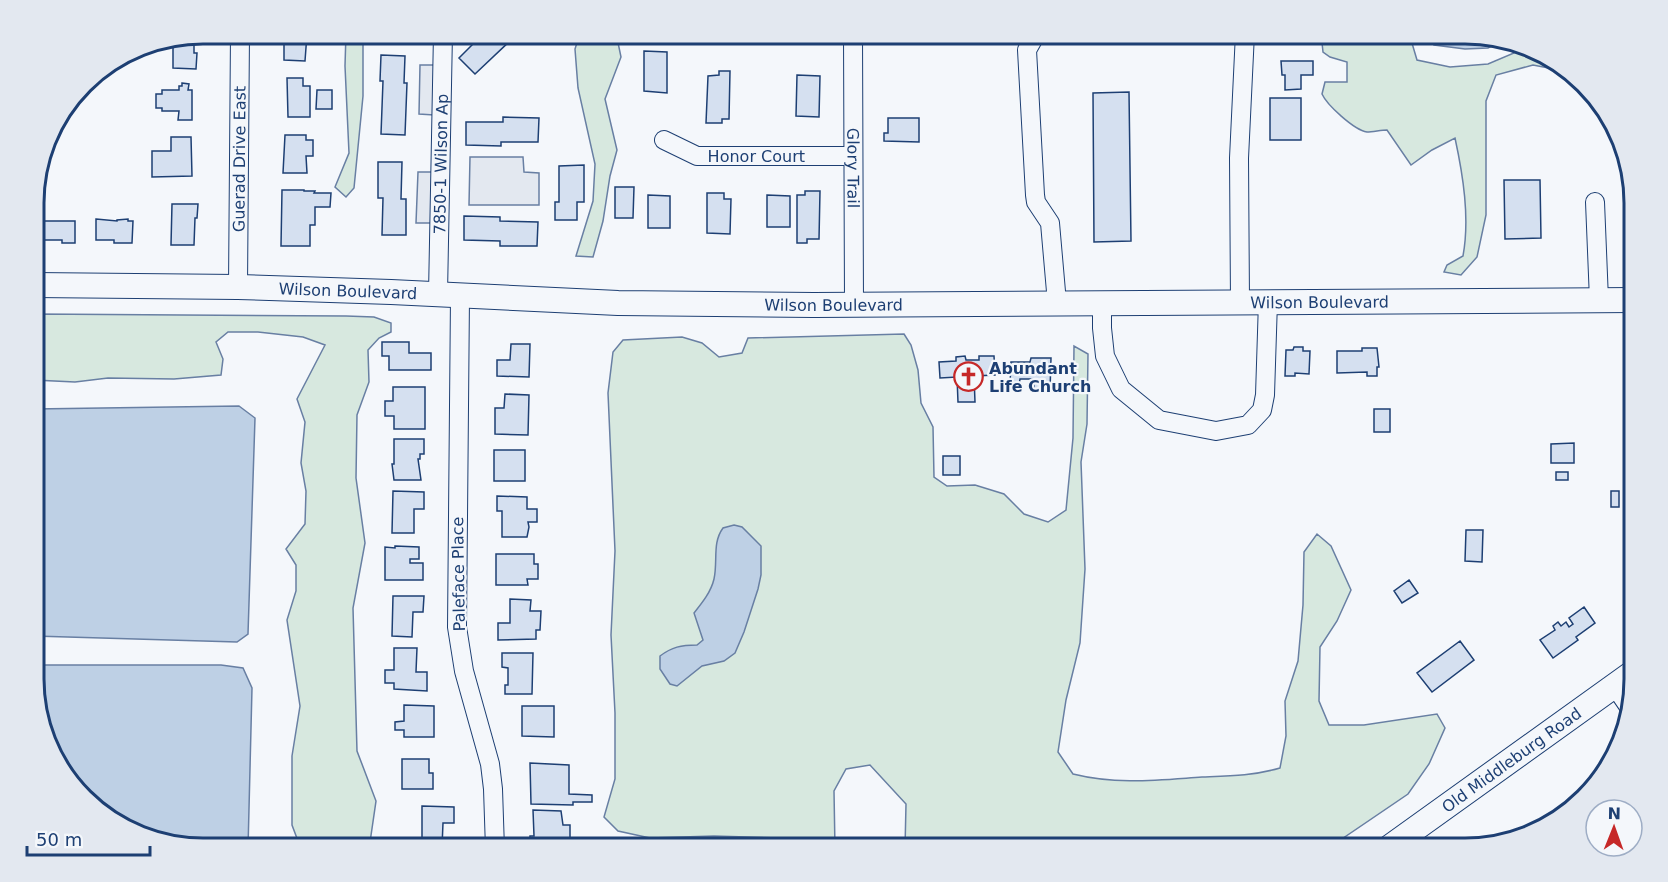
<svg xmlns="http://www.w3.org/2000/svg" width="1668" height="882" viewBox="0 0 1668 882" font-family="'DejaVu Sans',sans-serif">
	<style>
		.green { fill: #d7e8df; stroke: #687fa3; stroke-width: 1.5 }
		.parking { fill: #e3e8f0; stroke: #687fa3; stroke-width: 1.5 }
		.water { fill: #bed0e5; stroke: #687fa3; stroke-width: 1.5 }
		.building { fill: #d5e0f0; stroke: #1d3f73; stroke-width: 1.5 }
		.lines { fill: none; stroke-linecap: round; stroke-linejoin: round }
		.minor-casing { stroke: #1d3f73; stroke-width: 20 }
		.major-casing { stroke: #1d3f73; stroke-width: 26 }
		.minor { stroke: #f4f7fb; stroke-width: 18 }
		.major { stroke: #f4f7fb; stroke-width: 24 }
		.labels { text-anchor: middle; stroke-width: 4.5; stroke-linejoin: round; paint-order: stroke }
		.street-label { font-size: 16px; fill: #1d3f73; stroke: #f4f7fb }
		.poi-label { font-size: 16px; font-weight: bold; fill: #1d3f73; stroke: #f4f7fb; text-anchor: start }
		.rim { fill: none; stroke: #1d3f73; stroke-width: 3 }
	</style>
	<rect width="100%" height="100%" fill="#f4f7fb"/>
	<!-- green -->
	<path class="green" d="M 346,33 L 363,33 L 363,96 L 354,188 L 346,197 L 335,187 L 349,153 L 345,66 Z
		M 580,33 L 616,33 L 621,57 L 605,99 L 617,150 L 610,176 L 603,221 L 593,257 L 576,256 L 593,201 L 595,164 L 578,88 L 575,49 Z
		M 1321,33 L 1409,33 L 1417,60 L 1450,67 L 1488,64 L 1514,53 L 1516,45 L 1541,51 L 1564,71 L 1533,65 L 1496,75 L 1486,101 L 1486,215 L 1477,257 L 1461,275 L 1444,272 L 1447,265 L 1463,256 C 1470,218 1463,175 1455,138 L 1432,150 L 1411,165 L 1387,130 C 1381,130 1373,132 1367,132 C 1354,130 1327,105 1322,94 L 1325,82 L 1347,82 L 1347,62 L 1330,57 L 1323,52 Z
		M 1627,164 L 1634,181 L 1634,235 L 1624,236 L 1629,209 Z
		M 34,314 L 346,316 L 374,317 L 391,323 L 391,332 L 379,338 L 368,350 L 369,382 L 357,415 L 356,478 L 365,543 L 353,608 L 357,751 L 376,801 L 369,849 L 301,849 L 292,825 L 292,756 L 300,706 L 287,620 L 296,591 L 296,565 L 286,549 L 305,524 L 306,491 L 301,463 L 305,422 L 297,399 L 325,345 L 303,337 L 258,332 L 228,332 L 216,342 L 223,359 L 221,375 L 174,379 L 108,378 L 75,382 L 34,380 Z
		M 904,334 L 911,345 L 918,370 L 921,403 L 933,427 L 934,477 L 947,486 L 975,485 L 1004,494 L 1024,514 L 1048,522 L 1066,510 L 1073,438 L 1074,346 L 1088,354 L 1087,424 L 1081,462 L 1085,569 L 1080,643 L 1066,700 L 1058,752 L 1073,774 C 1117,785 1158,780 1202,777 C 1230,776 1252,776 1280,768 L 1286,736 L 1285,701 L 1298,661 L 1303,605 L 1304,552 L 1317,534 L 1331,546 L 1351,590 L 1337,621 L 1320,647 L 1319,701 L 1329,725 L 1364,725 L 1437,714 L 1445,728 L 1429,764 L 1408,794 L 1327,849 L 1025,849 L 1000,844 L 991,849 L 905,849 L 906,804 L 870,765 L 846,769 L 834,791 L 835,849 L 780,849 L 780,838 L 714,836 L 650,838 L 618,831 L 604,817 L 615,779 L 615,713 L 611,635 L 615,551 L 608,393 L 613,352 L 623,340 L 682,337 L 702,343 L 719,357 L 742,353 L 748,338 Z"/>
	<!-- parking -->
	<path class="parking" d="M 420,65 L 435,65 L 434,115 L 419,114 Z
		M 470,157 L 523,157 L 524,172 L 539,173 L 539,205 L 469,205 Z
		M 418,172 L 432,172 L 431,223 L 416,223 Z"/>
	<!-- water -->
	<path class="water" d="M 1424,33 L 1465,33 L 1501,41 L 1488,48 L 1465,49 L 1434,45 L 1424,37 Z
		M 239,406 L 255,418 L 248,634 L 237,642 L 34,636 L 34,409 Z
		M 734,525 L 742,527 L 761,546 L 761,575 L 758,589 L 744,632 L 735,653 L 724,661 L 702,666 L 677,686 L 670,684 L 660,669 L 660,656 C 672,647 681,645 697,645 L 703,640 L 694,613 C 702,603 711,592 714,579 C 718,561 712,543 723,528 Z
		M 34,665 L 221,665 L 243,668 L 252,688 L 248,849 L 203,849 L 127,831 L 68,782 L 35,702 Z"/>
	<!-- building -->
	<path class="building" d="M 280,33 L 307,34 L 305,61 L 284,60 L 284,39 L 279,39 Z
		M 484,33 L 522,33 L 515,40 L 513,38 L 475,74 L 459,58 Z
		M 194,35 L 194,53 L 197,53 L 196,69 L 173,68 L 173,46 L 155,46 L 155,42 Z
		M 644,51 L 667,52 L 667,93 L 644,91 Z
		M 381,55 L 405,56 L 404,83 L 407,83 L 405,135 L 381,134 L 383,81 L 380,81 Z
		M 1281,61 L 1313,61 L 1313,75 L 1301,75 L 1301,89 L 1285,90 L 1285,75 L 1282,75 Z
		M 719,71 L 730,71 L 729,119 L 722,119 L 722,123 L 706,123 L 708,76 L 719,75 Z
		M 797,75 L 820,76 L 819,117 L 796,116 Z
		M 287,78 L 303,78 L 303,86 L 310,86 L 310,117 L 288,117 Z
		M 182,83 L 189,84 L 188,90 L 192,90 L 192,120 L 178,120 L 179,111 L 162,111 L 162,108 L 156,108 L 156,94 L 162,94 L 162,90 L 179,90 L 179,86 L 182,86 Z
		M 317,90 L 332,90 L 332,109 L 316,109 Z
		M 1129,92 L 1131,241 L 1094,242 L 1093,93 Z
		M 1270,98 L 1301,98 L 1301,140 L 1270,140 Z
		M 503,117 L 539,118 L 538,142 L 501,142 L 501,146 L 466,145 L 466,122 L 503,122 Z
		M 888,118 L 919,118 L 919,142 L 884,141 L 884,133 L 888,133 Z
		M 285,135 L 306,135 L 306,140 L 313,140 L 313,156 L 306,156 L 307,173 L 283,173 Z
		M 171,137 L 191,137 L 192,176 L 152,177 L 152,151 L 171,151 Z
		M 378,162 L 402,162 L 401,199 L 406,199 L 406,235 L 382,235 L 383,198 L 378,198 Z
		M 584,165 L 584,202 L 577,202 L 577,220 L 555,220 L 555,202 L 559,202 L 559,166 Z
		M 1504,180 L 1540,180 L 1541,238 L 1505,239 Z
		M 615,187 L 634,187 L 633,218 L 615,218 Z
		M 282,190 L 304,190 L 304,191 L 315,191 L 314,193 L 331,193 L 330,207 L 315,207 L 315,225 L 310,225 L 310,246 L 281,246 Z
		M 805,191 L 820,191 L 819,239 L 807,239 L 807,243 L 797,243 L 797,195 L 805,195 Z
		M 707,193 L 724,193 L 724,199 L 731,199 L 730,234 L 707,233 Z
		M 648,195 L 670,196 L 670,228 L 648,228 Z
		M 767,195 L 790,196 L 790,227 L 767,227 Z
		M 172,204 L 198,204 L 197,218 L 195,218 L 194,245 L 171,245 Z
		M 464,216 L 500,217 L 500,221 L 538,222 L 537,246 L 500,246 L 500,241 L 464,240 Z
		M 96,219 L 117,221 L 117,220 L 128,219 L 128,221 L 133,221 L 132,243 L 114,243 L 114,240 L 96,240 Z
		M 37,221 L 75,221 L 75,243 L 62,243 L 62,240 L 36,240 Z
		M 382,342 L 409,342 L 409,353 L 431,353 L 431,370 L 389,370 L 389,356 L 382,356 Z
		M 511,344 L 530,344 L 529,377 L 497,376 L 497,360 L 510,360 Z
		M 1294,347 L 1303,347 L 1303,351 L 1310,351 L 1309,374 L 1295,373 L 1295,376 L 1285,376 L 1286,350 L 1293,350 Z
		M 1362,348 L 1377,348 L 1379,367 L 1377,367 L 1377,376 L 1367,376 L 1367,372 L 1337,373 L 1337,351 L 1362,351 Z
		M 965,356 L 966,360 L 979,360 L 979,356 L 994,356 L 995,375 L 974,376 L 975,402 L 958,402 L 957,377 L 940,378 L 939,362 L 956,361 L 956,357 Z
		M 1031,358 L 1051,358 L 1050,391 L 1034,390 L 1034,379 L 1020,379 L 1019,385 L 1010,385 L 1011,362 L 1030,362 Z
		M 393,387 L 425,387 L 425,429 L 394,429 L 394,416 L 385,416 L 385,401 L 393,401 Z
		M 505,394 L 529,395 L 528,435 L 495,434 L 495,408 L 504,408 Z
		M 1374,409 L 1390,409 L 1390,432 L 1374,432 Z
		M 394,439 L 424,439 L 424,454 L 420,454 L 420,459 L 418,459 L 421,480 L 394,480 L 392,464 L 394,464 Z
		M 1574,443 L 1574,463 L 1551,463 L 1551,444 Z
		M 494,450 L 525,450 L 525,481 L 494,481 Z
		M 943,456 L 960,456 L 960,475 L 943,475 Z
		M 1556,472 L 1568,472 L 1568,480 L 1556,480 Z
		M 393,491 L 424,492 L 424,509 L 414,509 L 414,533 L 392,533 Z
		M 1611,491 L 1619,491 L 1619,507 L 1611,507 Z
		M 497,496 L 527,497 L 527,509 L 537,509 L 537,522 L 528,522 L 529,527 L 527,537 L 502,537 L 502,511 L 497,511 Z
		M 1466,530 L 1483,530 L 1482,562 L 1465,561 Z
		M 395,546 L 419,547 L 419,559 L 410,559 L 410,563 L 423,563 L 423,580 L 385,580 L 385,547 L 395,548 Z
		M 496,554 L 534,554 L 534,564 L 538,564 L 538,579 L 527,579 L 528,585 L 496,585 Z
		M 1409,580 L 1418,593 L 1402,603 L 1394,591 Z
		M 393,596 L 424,596 L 423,612 L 413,612 L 412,637 L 392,636 Z
		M 510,599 L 531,600 L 530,611 L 541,611 L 540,630 L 536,630 L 536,639 L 498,640 L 498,623 L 510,623 Z
		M 1584,607 L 1595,623 L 1576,637 L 1578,640 L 1553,658 L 1540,640 L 1555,630 L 1553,626 L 1558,622 L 1561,626 L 1566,622 L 1569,627 L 1573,624 L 1569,618 Z
		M 1460,641 L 1474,660 L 1432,692 L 1417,673 Z
		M 394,648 L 417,648 L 416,672 L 427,672 L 427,691 L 394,689 L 394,683 L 385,683 L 385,670 L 394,670 Z
		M 502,653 L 533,653 L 532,694 L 505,694 L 505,685 L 508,685 L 508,668 L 502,667 Z
		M 404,705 L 434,706 L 434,737 L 404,737 L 404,730 L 395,730 L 395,722 L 404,721 Z
		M 522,706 L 554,706 L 554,737 L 522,736 Z
		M 402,759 L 429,759 L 429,773 L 433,773 L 433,789 L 402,789 Z
		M 530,763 L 569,765 L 569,794 L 592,795 L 592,802 L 573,802 L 573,805 L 531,804 Z
		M 422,806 L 454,807 L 454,823 L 443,823 L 442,847 L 422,847 Z
		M 533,810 L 561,811 L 563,825 L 570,825 L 570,839 L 561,839 L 561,849 L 529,849 L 530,836 L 534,836 Z"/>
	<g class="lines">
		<defs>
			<g id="minor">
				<path id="s1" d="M 853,33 L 854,304"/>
				<path d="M 1040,33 L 1036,34 L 1027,50 L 1035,195 L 1036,202 L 1050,223 L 1057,303"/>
				<path id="s2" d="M 664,140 L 697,156 L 853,156"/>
				<path d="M 1595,202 L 1599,300"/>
				<path id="s3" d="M 238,287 L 240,33"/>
				<path id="s4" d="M 438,294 L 443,33"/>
				<path d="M 460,296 L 457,627 L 464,671 L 490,764 L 493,789 L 495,849"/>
				<path d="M 1240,302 L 1239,158 L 1245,33"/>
				<path d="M 1102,303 L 1102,328 L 1105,356 L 1121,389 L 1159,420 L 1216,431 L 1248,425 L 1262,410 L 1265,395 L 1268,301"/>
				<path d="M 1614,685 L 1629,707"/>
			</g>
			<g id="major">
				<path id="s5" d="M 34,285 L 238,287 L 391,292 L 618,303 L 814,305 L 1634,300"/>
				<path id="s6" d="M 1387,849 L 1635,671"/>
			</g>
		</defs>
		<!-- minor casing -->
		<use href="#minor" class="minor-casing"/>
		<!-- major casing -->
		<use href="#major" class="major-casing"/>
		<!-- minor -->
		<use href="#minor" class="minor"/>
		<!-- major -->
		<use href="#major" class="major"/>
	</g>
	<!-- icons -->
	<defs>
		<symbol id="church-ring" viewBox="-11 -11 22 22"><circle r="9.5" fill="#f4f7fb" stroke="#c62828" stroke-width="1.5"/><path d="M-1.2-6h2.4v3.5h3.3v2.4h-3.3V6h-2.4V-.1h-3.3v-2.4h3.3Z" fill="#c62828"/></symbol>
	</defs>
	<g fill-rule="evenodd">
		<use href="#church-ring" x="952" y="360" width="33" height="33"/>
	</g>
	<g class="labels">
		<!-- street labels -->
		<g class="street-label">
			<text dy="6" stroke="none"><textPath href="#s2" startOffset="96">Honor Court</textPath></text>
			<text dy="6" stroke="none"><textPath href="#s3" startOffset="128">Guerad Drive East</textPath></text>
			<text dy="6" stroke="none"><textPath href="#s4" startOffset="130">7850-1 Wilson Ap</textPath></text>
			<text dy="6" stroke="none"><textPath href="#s1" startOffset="135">Glory Trail</textPath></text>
			<text dy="6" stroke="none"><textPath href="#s5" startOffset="314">Wilson Boulevard</textPath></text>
			<text dy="6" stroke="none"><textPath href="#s5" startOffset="1286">Wilson Boulevard</textPath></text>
			<text dy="6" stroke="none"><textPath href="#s5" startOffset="800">Wilson Boulevard</textPath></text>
			<text transform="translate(458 574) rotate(-91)" y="6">Paleface Place</text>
			<text dy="6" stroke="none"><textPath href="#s6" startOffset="153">Old Middleburg Road</textPath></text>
		</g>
		<!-- poi labels -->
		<g class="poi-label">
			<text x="989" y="374">Abundant<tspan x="989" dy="18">Life Church</tspan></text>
		</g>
	</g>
	<!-- crop -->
	<path d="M0 0H1668V882H0ZM203 44H1465A159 159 0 0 1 1624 203V679A159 159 0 0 1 1465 838H203A159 159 0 0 1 44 679V203A159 159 0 0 1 203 44Z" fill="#e3e8f0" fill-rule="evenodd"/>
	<path class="rim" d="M203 44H1465A159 159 0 0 1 1624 203V679A159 159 0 0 1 1465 838H203A159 159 0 0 1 44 679V203A159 159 0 0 1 203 44Z"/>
	<!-- north arrow -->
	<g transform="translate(1614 828) rotate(1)"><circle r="28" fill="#f4f7fb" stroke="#9eadc5" stroke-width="1.5"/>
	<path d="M0-4.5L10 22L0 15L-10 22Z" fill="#c62828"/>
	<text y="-9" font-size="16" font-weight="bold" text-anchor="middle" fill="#1d3f73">N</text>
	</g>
	<!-- scale -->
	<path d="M27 846v9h123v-9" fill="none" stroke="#1d3f73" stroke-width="3"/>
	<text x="36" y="846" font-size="18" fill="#1d3f73" stroke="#f4f7fb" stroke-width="4.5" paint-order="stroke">50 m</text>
</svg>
